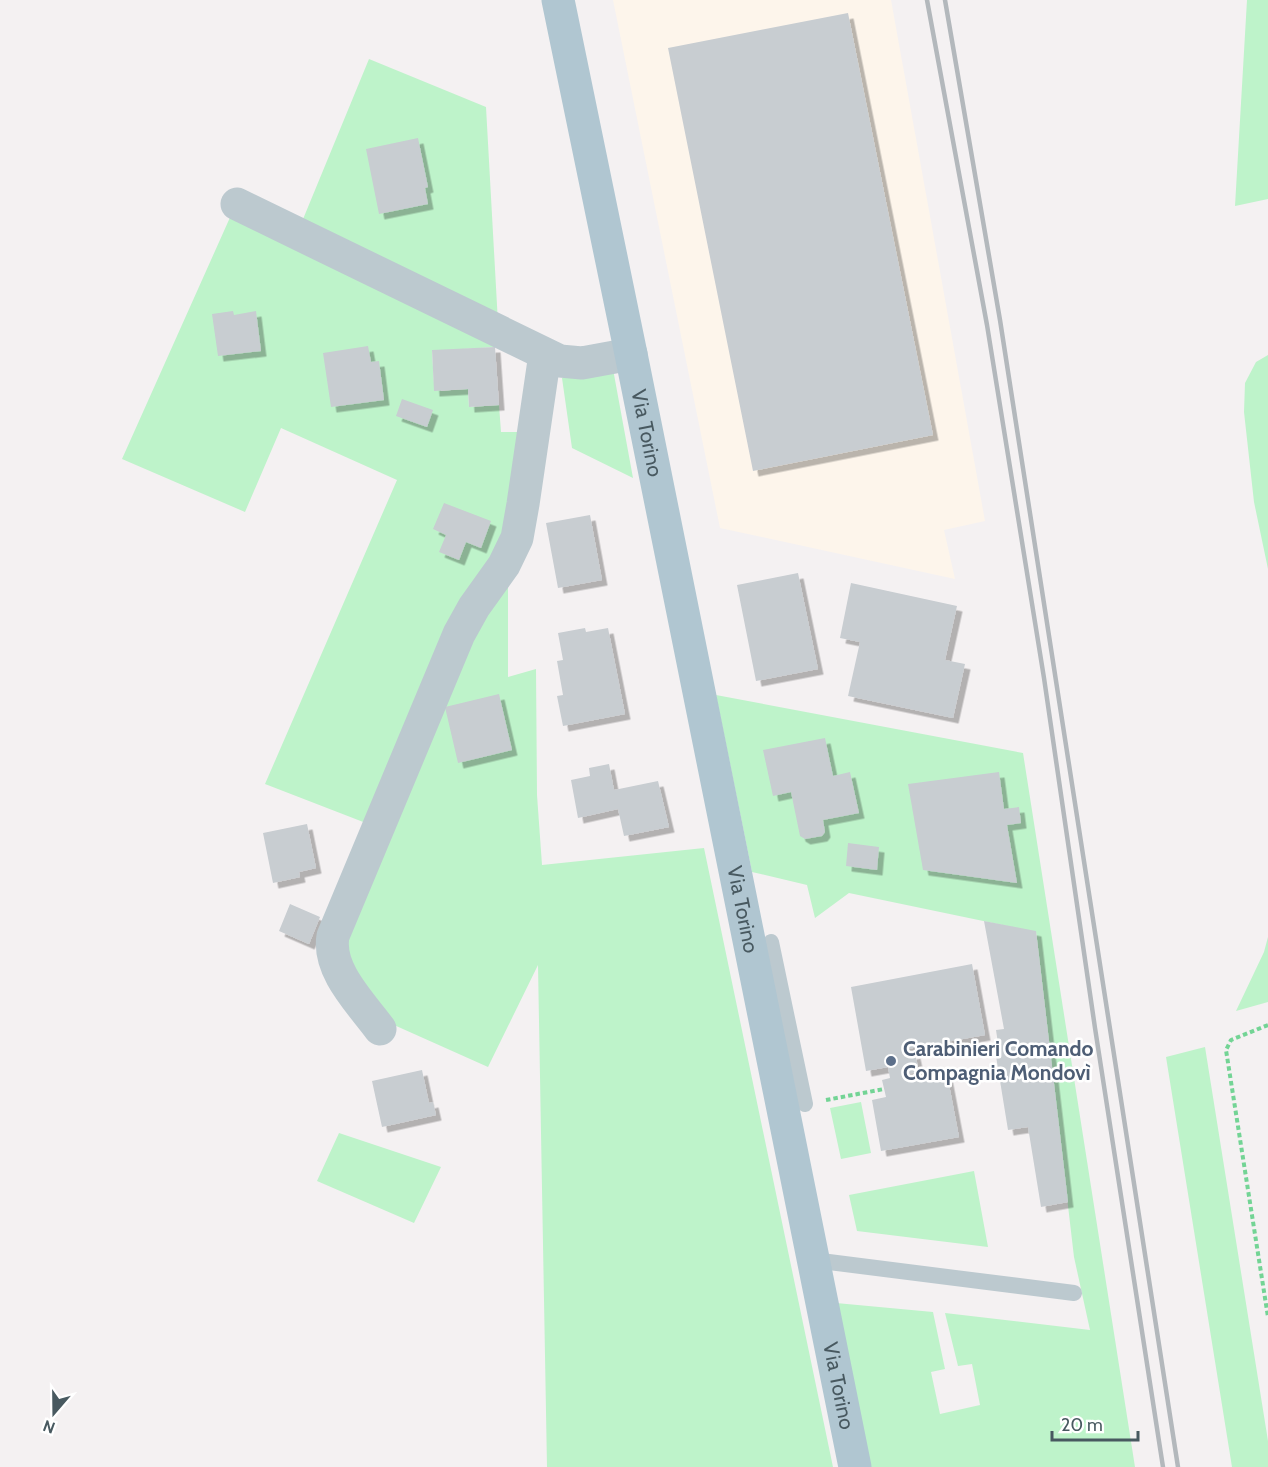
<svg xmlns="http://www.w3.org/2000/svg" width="1268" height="1467" viewBox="0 0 1268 1467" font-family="Cabin,sans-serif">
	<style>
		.commercial { fill: #fdf5eb }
		.green { fill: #bef3ca }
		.building { fill: #c8cdd1; filter: url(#shadow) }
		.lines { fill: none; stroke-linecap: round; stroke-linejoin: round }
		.path { stroke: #73d495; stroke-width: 4; stroke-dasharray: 4.5 3; stroke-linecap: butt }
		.service { stroke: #bcc9cf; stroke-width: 16 }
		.minor { stroke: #bcc9cf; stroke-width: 33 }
		.primary { stroke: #b0c6d1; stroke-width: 33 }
		.rail { stroke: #b3b8bc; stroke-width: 4.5 }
		.service-dot { fill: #5c6f8a; stroke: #fff; stroke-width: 2 }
		.labels { text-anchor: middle; stroke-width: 5; stroke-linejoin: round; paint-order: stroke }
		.street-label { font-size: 21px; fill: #485960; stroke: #fff }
		.service-label { font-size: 21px; font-weight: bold; fill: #4e5e75; stroke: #fff; text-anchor: start }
	</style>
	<defs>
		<filter id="shadow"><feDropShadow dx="5.5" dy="5.5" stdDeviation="0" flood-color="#0004"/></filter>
	</defs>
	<rect width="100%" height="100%" fill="#f4f1f2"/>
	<!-- commercial -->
	<path class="commercial" d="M 613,0 L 891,0 L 985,521 L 944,530 L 955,579 L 720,528 Z"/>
	<!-- green -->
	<path class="green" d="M 1247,0 L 1268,0 L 1268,199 L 1235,206 Z
		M 369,59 L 486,107 L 498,323 L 301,224 Z
		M 232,213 L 495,347 L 432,351 L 434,384 L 440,385 L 441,391 L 468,389 L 469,407 L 499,405 L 501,432 L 525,432 L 514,519 L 371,825 L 265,784 L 397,480 L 281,428 L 245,512 L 122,459 Z
		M 1268,355 L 1268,569 L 1254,502 L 1244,412 L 1245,383 L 1256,362 Z
		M 613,369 L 633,478 L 572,448 L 562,378 Z
		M 508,573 L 508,677 L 536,669 L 537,795 L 542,865 L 704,848 L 833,1467 L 547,1467 L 538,965 L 488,1067 L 394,1025 L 382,1017 L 342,946 L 467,639 Z
		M 716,695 L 1023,753 L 1135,1467 L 870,1467 L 836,1303 L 933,1312 L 945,1369 L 931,1372 L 940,1414 L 980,1405 L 972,1364 L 958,1366 L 945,1313 L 1090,1330 L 1074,1257 L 1036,932 L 849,893 L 815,918 L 807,885 L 752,872 Z
		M 1268,937 L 1268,1002 L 1236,1011 L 1264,952 Z
		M 1205,1047 L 1268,1441 L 1268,1467 L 1232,1467 L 1166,1057 Z
		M 861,1102 L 871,1153 L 841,1159 L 830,1108 Z
		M 339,1133 L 441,1167 L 414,1223 L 317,1181 Z
		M 974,1171 L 988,1247 L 857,1231 L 849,1195 Z"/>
	<!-- building -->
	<path class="building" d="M 848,13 L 933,435 L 753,471 L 668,48 Z
		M 418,138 L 428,187 L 425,188 L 428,204 L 379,214 L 366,149 Z
		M 233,311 L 234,315 L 256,311 L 261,351 L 218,356 L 212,314 Z
		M 368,346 L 371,362 L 379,361 L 384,400 L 331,407 L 323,353 Z
		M 495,347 L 499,405 L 469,407 L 468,389 L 434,391 L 432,350 Z
		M 402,399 L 433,410 L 427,427 L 396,416 Z
		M 444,503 L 491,521 L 481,548 L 466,542 L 459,560 L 439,552 L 446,535 L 433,529 Z
		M 590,515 L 602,580 L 558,588 L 546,523 Z
		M 798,573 L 818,669 L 756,681 L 737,585 Z
		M 851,583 L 957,606 L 945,660 L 965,664 L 953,718 L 848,696 L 860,642 L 840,638 Z
		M 585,628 L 586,632 L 608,628 L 625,714 L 563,726 L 557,696 L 563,695 L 557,661 L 563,660 L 558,633 Z
		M 499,694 L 512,750 L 458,763 L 445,707 Z
		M 825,738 L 833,776 L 850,772 L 859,813 L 823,820 L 825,832 L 822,836 L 805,839 L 800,836 L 791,792 L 773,796 L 763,750 Z
		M 609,764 L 614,790 L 658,781 L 669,827 L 624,836 L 618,809 L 578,818 L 571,780 L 590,776 L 589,768 Z
		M 999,772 L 1004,809 L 1019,807 L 1021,823 L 1007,825 L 1017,883 L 923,870 L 908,784 Z
		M 307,824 L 316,868 L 299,872 L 300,877 L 273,883 L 263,833 Z
		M 848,843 L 879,847 L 877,870 L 846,866 Z
		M 290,904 L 320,917 L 309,944 L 279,931 Z
		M 984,921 L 1036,931 L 1068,1202 L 1041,1207 L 1028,1127 L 1008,1130 L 995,1050 L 999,1050 L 996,1030 L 1004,1029 Z
		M 972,964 L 985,1035 L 902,1050 L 903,1056 L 915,1053 L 919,1072 L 907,1074 L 908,1081 L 947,1074 L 959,1137 L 881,1151 L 872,1100 L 886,1097 L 882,1080 L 890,1078 L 888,1067 L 866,1071 L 851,987 Z
		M 422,1070 L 429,1103 L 433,1102 L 436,1115 L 382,1127 L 372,1081 Z"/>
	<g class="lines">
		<!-- path -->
		<path class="path" d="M 1268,1025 L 1231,1040 L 1226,1050 L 1268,1317
			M 826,1100 L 884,1089"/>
		<!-- service -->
		<path class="service" d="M 771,942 L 805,1104
			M 813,1260 L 1074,1293"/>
		<!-- minor -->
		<path class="minor" d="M 237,204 L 560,361 L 582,363 L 631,354
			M 380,1029 C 361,1003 327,970 333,936 L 459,634 L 474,607 L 504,565 L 517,538 L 523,504 L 545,354"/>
		<!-- primary -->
		<path class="primary" id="s1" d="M 558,0 L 631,354 L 855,1467"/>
		<!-- rail -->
		<path class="rail" d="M 927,0 L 987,325 L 1044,678 L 1095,1028 L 1163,1467
			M 945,0 L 1000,320 L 1178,1467"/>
	</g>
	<!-- markers -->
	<circle class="service-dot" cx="891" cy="1061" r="6"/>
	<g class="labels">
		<!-- street labels -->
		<g class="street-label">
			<text dy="7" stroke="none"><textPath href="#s1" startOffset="442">Via Torino</textPath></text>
			<text dy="7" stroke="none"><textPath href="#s1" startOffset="928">Via Torino</textPath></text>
			<text dy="7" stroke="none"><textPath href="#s1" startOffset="1414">Via Torino</textPath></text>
		</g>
		<!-- service labels -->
		<g class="service-label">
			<text x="903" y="1056">Carabinieri Comando<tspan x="903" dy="24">Compagnia Mondovì</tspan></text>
		</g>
	</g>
	<!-- north arrow -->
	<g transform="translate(54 1413) rotate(200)" stroke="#ffffff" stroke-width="4.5" paint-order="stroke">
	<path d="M0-4.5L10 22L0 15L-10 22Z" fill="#485960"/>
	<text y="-9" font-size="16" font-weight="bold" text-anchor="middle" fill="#485960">N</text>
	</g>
	<!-- scale -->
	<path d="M1052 1431v9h86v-9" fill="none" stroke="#485960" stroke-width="3"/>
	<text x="1061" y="1431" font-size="18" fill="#485960" stroke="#ffffff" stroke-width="4.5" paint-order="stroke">20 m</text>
</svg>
